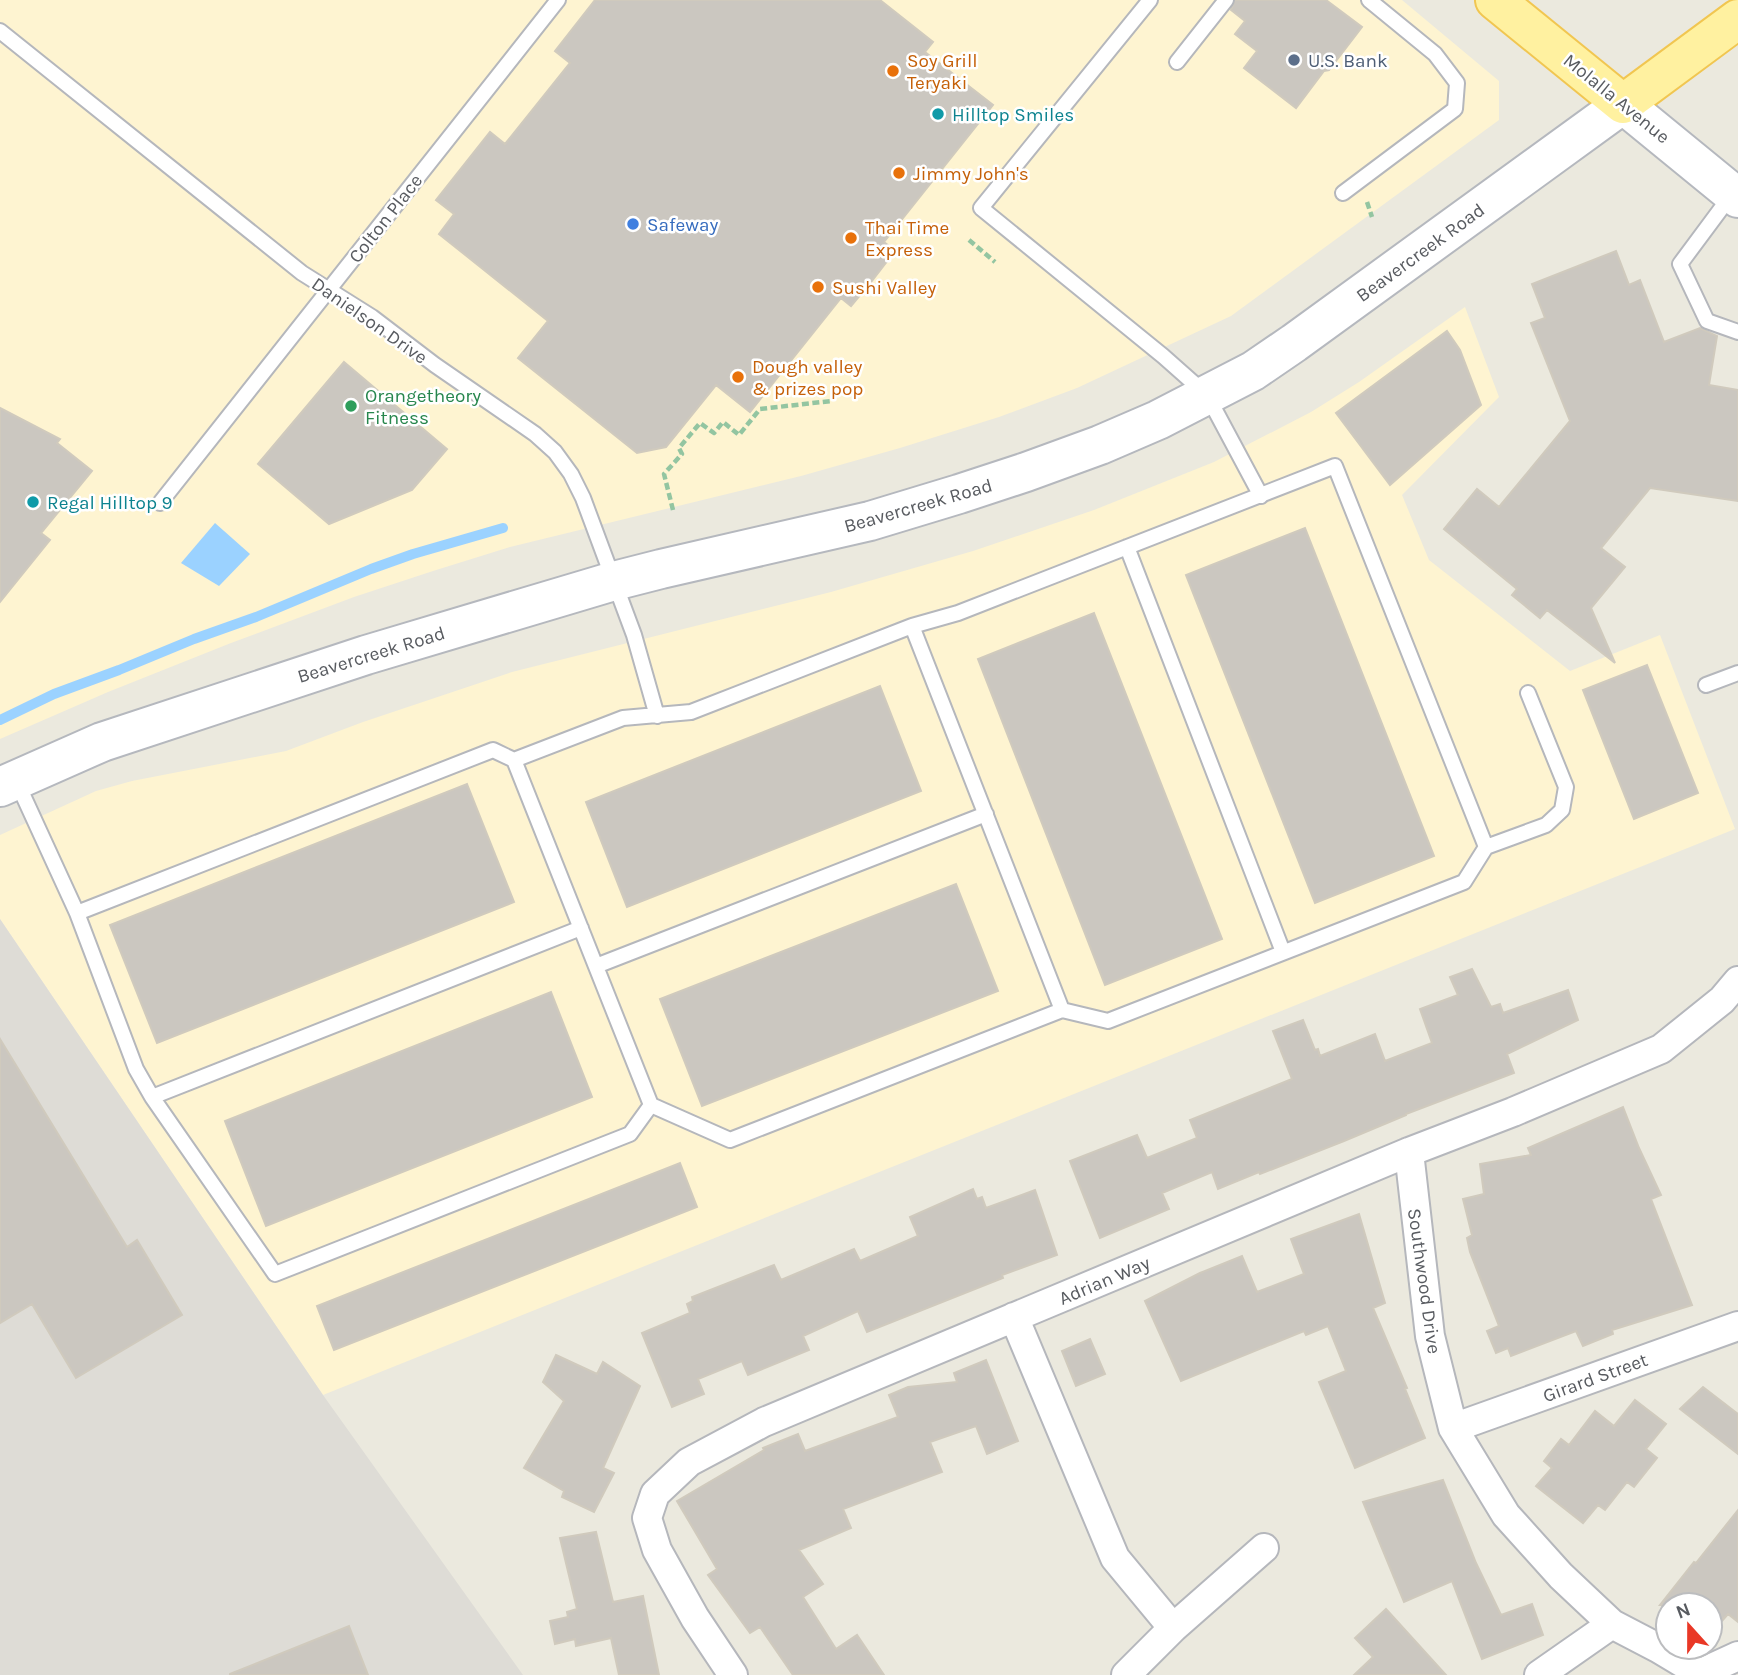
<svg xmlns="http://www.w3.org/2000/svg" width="1738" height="1675" viewBox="0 0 1738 1675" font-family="Karla,sans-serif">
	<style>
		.commercial { fill: #fef4d1 }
		.industrial { fill: #dedcd6 }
		.water { fill: #9bd2ff }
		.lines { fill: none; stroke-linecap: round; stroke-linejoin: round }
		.stream { stroke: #9bd2ff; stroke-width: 10 }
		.building { fill: #cbc7c0; stroke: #d0cabd; stroke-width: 2 }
		.lane-casing { stroke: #b5b7bc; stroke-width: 18 }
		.street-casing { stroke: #b5b7bc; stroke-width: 32 }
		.secondary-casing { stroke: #b5b8be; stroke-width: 42 }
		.primary-casing { stroke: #f1c651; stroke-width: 42 }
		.path { stroke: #93c5a1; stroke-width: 4.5; stroke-dasharray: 7 3.5; stroke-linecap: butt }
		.lane { stroke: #fff; stroke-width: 14 }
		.street { stroke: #fff; stroke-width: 28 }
		.secondary { stroke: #fff; stroke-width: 38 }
		.primary { stroke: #fff1a0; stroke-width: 38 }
		.service-dot { fill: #5c6f8a; stroke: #fff; stroke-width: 2.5 }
		.food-dot { fill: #e8710a; stroke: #fff; stroke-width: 2.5 }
		.culture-dot { fill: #0f9aa8; stroke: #fff; stroke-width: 2.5 }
		.shop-dot { fill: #3f7fe0; stroke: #fff; stroke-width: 2.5 }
		.leisure-dot { fill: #2e9e5b; stroke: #fff; stroke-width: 2.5 }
		.labels { text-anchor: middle; stroke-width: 5; stroke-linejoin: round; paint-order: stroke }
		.food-label { font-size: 19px; fill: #c56008; stroke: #fff; text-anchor: start }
		.service-label { font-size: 19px; fill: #4e5e75; stroke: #fff; text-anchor: start }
		.street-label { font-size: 19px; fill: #585b60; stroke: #fff }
		.culture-label { font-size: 19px; fill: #0d838f; stroke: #fff; text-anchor: start }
		.shop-label { font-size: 19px; fill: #366cbe; stroke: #fff; text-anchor: start }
		.leisure-label { font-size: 19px; fill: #27864d; stroke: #fff; text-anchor: start }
	</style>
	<rect width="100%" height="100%" fill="#ebe9de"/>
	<!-- commercial -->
	<path class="commercial" d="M 0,0 L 1402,0 L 1499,81 L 1499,120 L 1231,316 L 1077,388 L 999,417 L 900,448 L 801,476 L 510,547 L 433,571 L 354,597 L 231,643 L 108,692 L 0,739 Z
		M 1465,307 L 1499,397 L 1402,495 L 1429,560 L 1570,671 L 1660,635 L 1735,829 L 323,1395 L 0,919 L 0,835 L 96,791 L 132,781 L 286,751 L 363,722 L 512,672 L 831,592 L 973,551 L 1094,510 L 1214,462 L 1311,412 L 1359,382 Z"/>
	<!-- industrial -->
	<path class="industrial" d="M 0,919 L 323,1395 L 523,1675 L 0,1675 Z"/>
	<!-- water -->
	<path class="water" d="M 215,523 L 250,554 L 219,586 L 181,563 Z"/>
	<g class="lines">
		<!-- stream -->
		<path class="stream" d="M 0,720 L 54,694 L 119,670 L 194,639 L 256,617 L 371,569 L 413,554 L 503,528"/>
	</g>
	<!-- building -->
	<path class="building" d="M 595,0 L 880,0 L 933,42 L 925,52 L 993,105 L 884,242 L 895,251 L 871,282 L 851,306 L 841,298 L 750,412 L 716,385 L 666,447 L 637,453 L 518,358 L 548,321 L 439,234 L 454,214 L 436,200 L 490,132 L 505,144 L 570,63 L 555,51 Z
		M 1235,0 L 1326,0 L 1362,27 L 1329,70 L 1324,71 L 1296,108 L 1244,68 L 1257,51 L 1235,34 L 1245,21 L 1231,10 Z
		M 1616,251 L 1629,285 L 1640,280 L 1664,342 L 1700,328 L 1717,336 L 1709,385 L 1738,390 L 1738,501 L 1650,488 L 1601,548 L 1625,567 L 1591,608 L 1615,663 L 1547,610 L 1540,618 L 1512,595 L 1517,589 L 1444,529 L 1477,489 L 1499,507 L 1570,421 L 1531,323 L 1545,318 L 1532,284 Z
		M 1447,331 L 1460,350 L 1481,405 L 1390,485 L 1336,413 Z
		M 344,362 L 447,449 L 412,490 L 329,524 L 258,464 Z
		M 0,408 L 60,439 L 57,443 L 92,471 L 41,533 L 50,540 L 0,602 Z
		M 1305,528 L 1434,856 L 1315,903 L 1186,575 Z
		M 1094,613 L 1222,939 L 1105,985 L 978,659 Z
		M 1647,665 L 1698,793 L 1634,819 L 1583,690 Z
		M 880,686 L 921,791 L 627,907 L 586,802 Z
		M 467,784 L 514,902 L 157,1043 L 110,925 Z
		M 956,884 L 998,991 L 702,1106 L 660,999 Z
		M 1472,969 L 1491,1007 L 1500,1004 L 1503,1013 L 1568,990 L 1578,1020 L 1507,1054 L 1514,1073 L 1406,1114 L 1406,1115 L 1344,1141 L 1260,1174 L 1259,1172 L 1218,1189 L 1212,1172 L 1162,1193 L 1169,1209 L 1100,1238 L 1070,1161 L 1137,1135 L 1147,1158 L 1197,1138 L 1190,1120 L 1292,1079 L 1273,1031 L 1303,1020 L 1315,1050 L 1318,1049 L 1320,1056 L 1375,1034 L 1385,1061 L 1432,1043 L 1420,1009 L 1458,995 L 1450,977 Z
		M 551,992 L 592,1097 L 266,1226 L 225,1121 Z
		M 0,1039 L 127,1247 L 137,1240 L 182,1315 L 76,1378 L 32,1304 L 0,1323 Z
		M 1623,1107 L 1639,1148 L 1661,1195 L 1651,1199 L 1692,1305 L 1612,1330 L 1613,1334 L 1583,1346 L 1576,1331 L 1511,1356 L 1508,1348 L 1496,1353 L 1487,1331 L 1499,1326 L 1470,1252 L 1467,1238 L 1472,1235 L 1463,1199 L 1484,1194 L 1480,1164 L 1531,1155 L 1528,1148 Z
		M 680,1163 L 697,1207 L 334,1350 L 317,1306 Z
		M 973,1189 L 977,1199 L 982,1197 L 986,1208 L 1035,1190 L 1057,1255 L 1002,1275 L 1003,1278 L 867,1332 L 858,1311 L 803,1336 L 809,1350 L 748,1375 L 742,1361 L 698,1379 L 704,1394 L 672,1407 L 642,1333 L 690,1313 L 687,1304 L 693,1301 L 692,1297 L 774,1265 L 781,1280 L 854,1249 L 860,1261 L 918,1236 L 910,1217 Z
		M 1359,1214 L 1385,1303 L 1373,1308 L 1407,1388 L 1405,1389 L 1425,1438 L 1355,1468 L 1319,1382 L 1346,1371 L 1328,1326 L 1306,1335 L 1304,1331 L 1181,1381 L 1145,1301 L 1200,1273 L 1242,1256 L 1257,1292 L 1304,1274 L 1291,1239 Z
		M 1090,1339 L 1105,1374 L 1076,1386 L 1062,1351 Z
		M 556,1355 L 597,1374 L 603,1362 L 640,1386 L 603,1468 L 614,1473 L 594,1512 L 562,1497 L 564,1491 L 524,1468 L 564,1401 L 543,1382 Z
		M 986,1360 L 1018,1441 L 987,1454 L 976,1426 L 930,1442 L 942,1472 L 843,1509 L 851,1528 L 799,1550 L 823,1584 L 803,1597 L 836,1649 L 857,1635 L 884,1675 L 793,1675 L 760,1627 L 750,1633 L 708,1575 L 717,1569 L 677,1501 L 764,1450 L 763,1448 L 798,1434 L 805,1451 L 898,1417 L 889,1395 L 908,1387 L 957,1382 L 954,1373 Z
		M 1703,1387 L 1738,1414 L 1738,1454 L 1680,1409 Z
		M 1635,1400 L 1666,1424 L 1646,1449 L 1657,1458 L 1634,1487 L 1627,1482 L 1605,1510 L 1598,1505 L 1583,1523 L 1536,1486 L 1552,1468 L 1544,1461 L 1561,1439 L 1569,1445 L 1595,1411 L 1614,1426 Z
		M 1443,1480 L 1476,1563 L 1501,1615 L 1532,1604 L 1543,1635 L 1482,1659 L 1452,1581 L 1404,1602 L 1363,1502 Z
		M 1738,1510 L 1738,1622 L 1728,1614 L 1721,1622 L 1710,1613 L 1710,1605 L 1660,1605 L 1694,1562 L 1696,1563 Z
		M 596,1532 L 613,1602 L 643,1596 L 659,1675 L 619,1675 L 611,1638 L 576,1646 L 575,1639 L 555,1644 L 550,1621 L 568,1617 L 567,1612 L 577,1609 L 560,1538 Z
		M 1386,1609 L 1446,1675 L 1354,1675 L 1373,1657 L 1355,1638 Z
		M 349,1626 L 368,1675 L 230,1675 L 230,1674 Z"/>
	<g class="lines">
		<defs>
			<path id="lane" d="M 1150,0 L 981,208 L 1163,356 L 1207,395 L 1261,496
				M 0,31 L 302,273 L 372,317 L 435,365 L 535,434 L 555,452 L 571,474 L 583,498 L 634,635 L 657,716
				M 1177,62 L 1226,0
				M 1343,193 L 1455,109 L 1457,83 L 1435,54 L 1369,0
				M 1732,194 L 1680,264 L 1707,321 L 1738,332
				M 160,503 L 558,0
				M 1127,547 L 1283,952
				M 912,626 L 1062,1010
				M 1706,685 L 1738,673
				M 16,780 L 77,913 L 136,1069 L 152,1097 L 275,1274 L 630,1134 L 651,1105
				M 1486,847 L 1546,825 L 1562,810 L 1566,787 L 1528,693
				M 77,913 L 493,750 L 514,760 L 651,1105 L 730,1140 L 1062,1010 L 1108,1021 L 1464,882 L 1486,847 L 1335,466 L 958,613 L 912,626 L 691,712 L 623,718 L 514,760
				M 596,966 L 986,814
				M 152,1097 L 581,928"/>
			<path id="street" d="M 1409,1152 L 1430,1336 L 1453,1428 L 1506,1515 L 1561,1576 L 1612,1624 L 1658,1648 L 1703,1675
				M 1014,1317 L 1115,1558 L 1173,1628 L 1264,1548
				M 1453,1428 L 1738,1326
				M 1701,1673 L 1738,1656
				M 733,1675 L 695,1618 L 657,1550 L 647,1518 L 655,1494 L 689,1462 L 764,1422 L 1409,1152 L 1513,1112 L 1661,1049 L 1722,1000 L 1738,981
				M 1126,1675 L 1173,1628
				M 1539,1675 L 1612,1624"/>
			<path id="secondary" d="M 0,787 L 102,742 L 366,655 L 614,581 L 661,569 L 870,521 L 959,494 L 1026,472 L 1100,445 L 1158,420 L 1253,371 L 1294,343 L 1623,104 L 1738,198"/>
			<path id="primary" d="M 1495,0 L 1623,104 L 1738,19"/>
		</defs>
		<!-- lane casing -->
		<use href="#lane" class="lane-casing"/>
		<!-- street casing -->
		<use href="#street" class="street-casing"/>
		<!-- secondary casing -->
		<use href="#secondary" class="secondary-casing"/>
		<!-- primary casing -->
		<use href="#primary" class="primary-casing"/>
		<!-- path -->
		<path class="path" d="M 1367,202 L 1372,217
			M 969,240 L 995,262
			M 673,510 L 664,474 L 682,454 L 679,448 L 700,423 L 714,433 L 723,422 L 739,435 L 760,409 L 831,401"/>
		<!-- lane -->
		<use href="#lane" class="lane"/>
		<!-- street -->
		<use href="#street" class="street"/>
		<!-- secondary -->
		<use href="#secondary" class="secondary"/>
		<!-- primary -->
		<use href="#primary" class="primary"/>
	</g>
	<!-- markers -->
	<circle class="service-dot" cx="1294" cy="60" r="7"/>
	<g class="food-dot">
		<circle cx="893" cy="71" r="7"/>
		<circle cx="899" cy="173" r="7"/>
		<circle cx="851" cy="238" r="7"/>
		<circle cx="818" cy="287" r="7"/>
		<circle cx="738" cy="377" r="7"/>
	</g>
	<g class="culture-dot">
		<circle cx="938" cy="114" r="7"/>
		<circle cx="33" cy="502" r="7"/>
	</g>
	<circle class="shop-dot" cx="633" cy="224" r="7"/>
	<circle class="leisure-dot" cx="351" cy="406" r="7"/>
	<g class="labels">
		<!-- food labels -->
		<g class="food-label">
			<text x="907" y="67">Soy Grill<tspan x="907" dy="22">Teryaki</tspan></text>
			<text x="913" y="180">Jimmy John's</text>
			<text x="865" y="234">Thai Time<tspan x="865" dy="22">Express</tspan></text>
			<text x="832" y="294">Sushi Valley</text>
			<text x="752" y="373">Dough valley<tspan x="752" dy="22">&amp; prizes pop</tspan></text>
		</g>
		<!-- service labels -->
		<g class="service-label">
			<text x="1308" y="67">U.S. Bank</text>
		</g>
		<!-- street labels -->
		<g class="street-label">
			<text transform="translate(1617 98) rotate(39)" y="7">Molalla Avenue</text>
			<text transform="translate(385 218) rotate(-52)" y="7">Colton Place</text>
			<text transform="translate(1420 252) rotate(-36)" y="7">Beavercreek Road</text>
			<text transform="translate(370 320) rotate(35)" y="7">Danielson Drive</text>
			<text transform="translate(918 505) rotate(-16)" y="7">Beavercreek Road</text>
			<text transform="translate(371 654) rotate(-17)" y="7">Beavercreek Road</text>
			<text transform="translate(1104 1280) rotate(-23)" y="7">Adrian Way</text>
			<text transform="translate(1425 1281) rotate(82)" y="7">Southwood Drive</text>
			<text transform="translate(1595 1377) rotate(-20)" y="7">Girard Street</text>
		</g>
		<!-- culture labels -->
		<g class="culture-label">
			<text x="952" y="121">Hilltop Smiles</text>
			<text x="47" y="509">Regal Hilltop 9</text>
		</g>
		<!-- shop labels -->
		<g class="shop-label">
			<text x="647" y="231">Safeway</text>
		</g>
		<!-- leisure labels -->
		<g class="leisure-label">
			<text x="365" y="402">Orangetheory<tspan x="365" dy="22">Fitness</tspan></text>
		</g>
	</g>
	<!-- north arrow -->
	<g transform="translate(1689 1626) rotate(339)"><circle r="33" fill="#ffffff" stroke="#bcbdbf" stroke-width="2"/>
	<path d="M0-5L12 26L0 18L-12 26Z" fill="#e93826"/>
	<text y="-10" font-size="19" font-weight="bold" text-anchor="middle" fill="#585b60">N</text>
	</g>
</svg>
